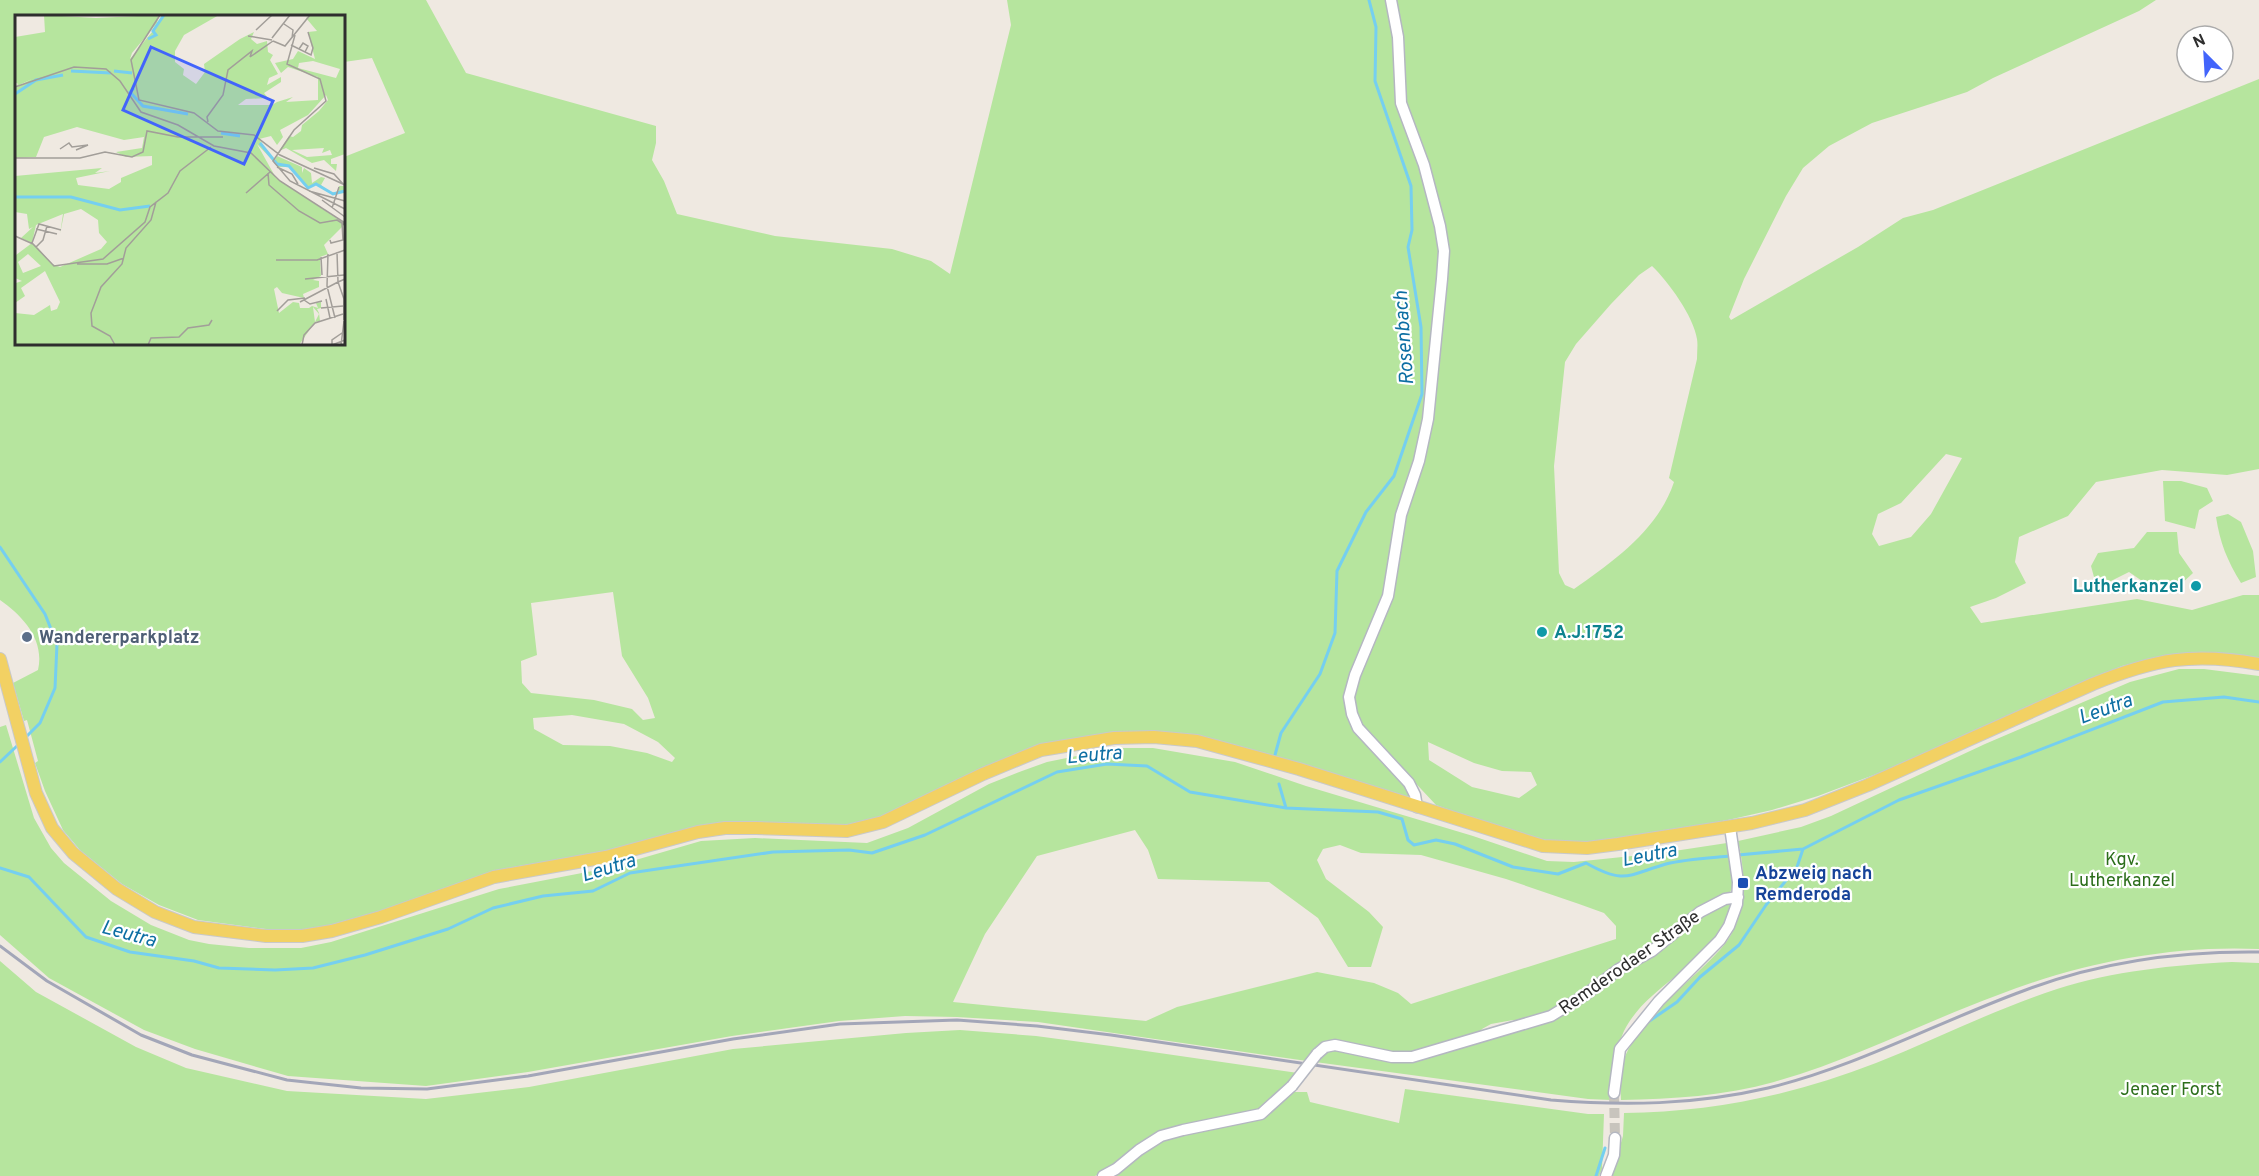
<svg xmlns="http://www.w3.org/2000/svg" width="2259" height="1176" viewBox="0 0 2259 1176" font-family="Overpass,sans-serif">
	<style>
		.green { fill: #b6e59e; fill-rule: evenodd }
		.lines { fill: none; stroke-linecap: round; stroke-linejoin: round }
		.stream { stroke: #75cff0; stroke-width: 3 }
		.tertiary-tunnel { stroke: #c8c4bd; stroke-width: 10; stroke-dasharray: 10 5; stroke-linecap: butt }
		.tertiary-casing { stroke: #b4b7c1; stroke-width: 13 }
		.primary-casing { stroke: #c9c9c9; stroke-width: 14 }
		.tertiary { stroke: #fff; stroke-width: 10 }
		.primary { stroke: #f2d163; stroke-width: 12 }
		.rail { stroke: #a3a6b8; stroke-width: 3 }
		.tertiary-bridge-casing { stroke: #b4b7c1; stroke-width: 13; stroke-linecap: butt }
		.tertiary-bridge { stroke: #fff; stroke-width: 10 }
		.culture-dot { fill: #0f9aa8; stroke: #fff; stroke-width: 2 }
		.service-dot { fill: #5c6f8a; stroke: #fff; stroke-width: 2 }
		.transit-dot { fill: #1a4fb4; stroke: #fff; stroke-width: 2 }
		.labels { text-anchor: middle; stroke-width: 4.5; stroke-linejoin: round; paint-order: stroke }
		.culture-label { font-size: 18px; font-weight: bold; fill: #0d838f; stroke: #fff; text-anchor: end }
		.service-label { font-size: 18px; font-weight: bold; fill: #4e5e75; stroke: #fff; text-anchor: start }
		.park-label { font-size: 18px; fill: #2c6e1b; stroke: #fff }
		.transit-label { font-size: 18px; font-weight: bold; fill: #164399; stroke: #fff; text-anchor: start }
		.street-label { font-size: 18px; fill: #2e2e2e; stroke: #fff }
		.water-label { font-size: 20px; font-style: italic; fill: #0d6fa3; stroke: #fff }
		.inset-river { fill: none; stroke: #75cff0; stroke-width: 3 }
		.inset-road { fill: none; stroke: #a29e99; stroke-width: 1.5 }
		.view { fill: #4264fb; fill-opacity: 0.15; stroke: #4264fb; stroke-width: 3 }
		.inset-edge { fill: none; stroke: #2e2e2e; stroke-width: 3 }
	</style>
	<rect width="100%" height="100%" fill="#efe9e1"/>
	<!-- green -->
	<path class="green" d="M 0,0 L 426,0 L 466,73 L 656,126 L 656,143 L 652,160 L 664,181 L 677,214 L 775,236 L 892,249 L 931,261 L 950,274 L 1011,25 L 1007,0 L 2156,0 L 2139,11 L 1993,78 L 1967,92 L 1872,123 L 1829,146 L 1803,168 L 1786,196 L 1744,279 L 1729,317 L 1731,320 L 1858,247 L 1903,218 L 1933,210 L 2259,79 L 2259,469 L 2227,475 L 2162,470 L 2096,482 L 2068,516 L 2019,537 L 2015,562 L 2026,583 L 1996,598 L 1970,607 L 1981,623 L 2137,599 L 2192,610 L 2243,595 L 2259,595 L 2259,660 L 2148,660 L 2122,666 L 1879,773 L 1818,796 L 1772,810 L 1728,820 L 1647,835 L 1583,842 L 1554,841 L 1524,837 L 1436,805 L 1407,774 L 1360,737 L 1401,781 L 1412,797 L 1410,799 L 1199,739 L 1081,738 L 891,813 L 848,827 L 697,828 L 653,838 L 604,853 L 519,866 L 492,872 L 361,918 L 332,926 L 301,930 L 266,929 L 198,920 L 159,905 L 122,884 L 80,850 L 63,830 L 45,791 L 35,763 L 38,761 L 27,720 L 24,721 L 13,683 L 38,670 C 45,640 23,616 0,600 ZM 16,16 L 344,16 L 344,62 L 372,58 L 405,133 L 344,157 L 344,344 L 16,344 ZM 1652,266 C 1668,281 1694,317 1697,339 C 1698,345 1697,352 1697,359 L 1669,478 L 1674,482 C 1658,530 1614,561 1574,589 L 1565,585 L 1559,573 L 1554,466 L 1565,362 L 1576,344 L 1611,304 L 1639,275 ZM 1946,454 L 1962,458 L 1931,514 L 1911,537 L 1879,546 L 1872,534 L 1878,514 L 1901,503 ZM 613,592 L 622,656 L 648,698 L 655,718 L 643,720 L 632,709 L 594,700 L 531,693 L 522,683 L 521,661 L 537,655 L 531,603 ZM 572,715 L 624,724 L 658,742 L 675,758 L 672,762 L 647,753 L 610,746 L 563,745 L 534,729 L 533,718 ZM 1428,742 L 1474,763 L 1502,771 L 1531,772 L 1537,785 L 1519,798 L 1472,787 L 1429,760 Z
		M 2163,481 L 2181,481 L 2207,488 L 2213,501 L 2199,510 L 2195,529 L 2165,521 Z
		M 2228,514 L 2241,522 L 2253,551 L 2256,577 L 2241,583 C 2227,560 2220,543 2216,517 Z
		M 2147,532 L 2177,532 L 2179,553 L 2193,573 L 2180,585 L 2148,585 L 2129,572 L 2097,588 L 2091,566 L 2098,553 L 2134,548 Z
		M 2179,669 L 2204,669 L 2259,676 L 2259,949 C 2170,945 2080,963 1998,995 C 1922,1023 1852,1060 1774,1082 C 1725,1096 1672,1099 1621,1100 C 1620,1084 1620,1065 1628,1050 C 1644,1019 1679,990 1704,966 C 1714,956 1727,944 1733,931 C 1747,903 1745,871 1738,841 L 1801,827 L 1831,816 L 1985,744 L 2130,682 Z
		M 6,725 L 34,818 L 51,848 L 64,863 L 111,901 L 151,925 L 189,940 L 209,944 L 249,948 L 301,948 L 331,942 L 499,889 L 608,868 L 701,841 L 755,838 L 867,843 L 908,828 L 989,784 L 1022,771 L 1047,762 L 1116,748 L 1153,748 L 1235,762 L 1306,786 L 1473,836 L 1547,861 L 1574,862 L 1661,853 L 1727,843 C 1732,858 1739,882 1728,895 L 1560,1009 L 1525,1022 L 1513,1020 L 1491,1024 L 1482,1029 L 1478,1035 L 1412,1056 L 1342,1043 L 1307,1061 L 1038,1022 L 957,1017 L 905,1016 L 839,1021 L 732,1036 L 528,1072 L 426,1086 L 288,1076 L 195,1049 L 144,1030 L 49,978 L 0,935 L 0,727 ZM 1135,830 L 1148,850 L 1158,879 L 1269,882 L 1318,918 L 1348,967 L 1371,967 L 1383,927 L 1369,912 L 1326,879 L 1317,860 L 1323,849 L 1340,845 L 1361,853 L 1421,855 L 1506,879 L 1579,904 L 1604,913 L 1616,926 L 1616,939 L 1411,1004 L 1398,993 L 1374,983 L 1317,972 L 1177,1007 L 1146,1021 L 953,1002 L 985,934 L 1037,856 Z
		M 1731,903 L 1732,906 C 1728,915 1725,928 1719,936 C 1692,971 1644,991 1624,1031 C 1614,1052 1613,1077 1611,1100 L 1588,1099 L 1315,1062 L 1331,1048 L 1391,1059 L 1542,1021 L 1716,905 Z
		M 0,961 L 36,992 L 136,1047 L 186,1068 L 287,1091 L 426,1099 L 529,1087 L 733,1049 L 906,1033 L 960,1030 L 1036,1036 L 1111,1046 L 1298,1073 L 1289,1084 L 1259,1111 L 1183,1127 L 1095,1176 L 0,1176 Z
		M 2232,962 L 2259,963 L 2259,1176 L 1611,1176 L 1623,1136 L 1624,1113 C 1712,1112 1794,1095 1876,1063 C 1937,1039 1995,1009 2057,989 C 2114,971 2173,965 2232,962 Z
		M 1405,1089 L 1588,1114 L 1604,1114 L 1602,1169 L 1599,1176 L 1109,1176 L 1163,1139 L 1251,1120 L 1291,1092 L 1307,1092 L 1310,1102 L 1399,1123 Z"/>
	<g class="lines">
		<!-- stream -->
		<path class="stream" d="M 0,547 L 45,614 L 57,644 L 55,688 L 40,723 L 25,738
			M 1275,755 L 1281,733 L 1320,674 L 1335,633 L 1337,571 L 1366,512 L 1394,476 L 1422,394 L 1421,327 L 1408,247 L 1412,230 L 1411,186 L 1375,81 L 1376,27 L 1369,0
			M 0,762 L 18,745
			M 1279,784 L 1286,808
			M 1738,855 L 1803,849 L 1899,800 L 2021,757 L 2163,702 L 2224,697 L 2259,702
			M 0,868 L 29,877 L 86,937 L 130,952 L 194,961 L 219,968 L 275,970 L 313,968 L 365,955 L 448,929 L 493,908 L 543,896 L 593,891 L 630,873 L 773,852 L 849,850 L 872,853 L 925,835 L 1057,772 L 1107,764 L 1147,766 L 1190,792 L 1286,808 L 1378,812 L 1402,819 L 1408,840 L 1414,845 L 1436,840 L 1455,844 L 1513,867 L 1558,874 L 1586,863 C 1625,885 1628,875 1666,864 C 1686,859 1710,858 1731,856
			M 1648,1022 L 1677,1002 L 1700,977 L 1739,945 L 1766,905 L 1797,867 L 1803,849
			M 1596,1176 L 1605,1148"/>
		<!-- tertiary-tunnel -->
		<path class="tertiary-tunnel" d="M 1614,1093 L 1615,1138"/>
		<defs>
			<path id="tertiary" d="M 1391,0 L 1398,37 L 1401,103 L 1424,165 L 1440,226 L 1444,251 L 1442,279 L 1428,419 L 1419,461 L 1401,515 L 1388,596 L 1355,675 L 1349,697 L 1352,714 L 1358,728 L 1409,783 L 1415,795 L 1417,807
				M 1317,1054 L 1325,1047 L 1335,1045 L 1392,1057 L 1412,1057 L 1551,1016 L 1585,995 L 1619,969 L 1652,951 L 1700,912 L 1725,899 L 1738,897
				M 1614,1093 L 1620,1049 L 1659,1001 L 1720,940 L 1729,926 L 1737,904 L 1738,882 L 1730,827
				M 1103,1176 L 1116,1169 L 1139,1150 L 1161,1136 L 1183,1130 L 1261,1114 L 1292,1086
				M 1606,1176 L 1614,1155 L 1615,1138"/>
			<path id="primary" d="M 0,659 L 36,793 L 52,828 L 73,853 L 117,889 L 155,912 L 194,927 L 266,936 L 302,936 L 332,931 L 381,917 L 494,877 L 606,857 L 698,832 L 725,828 L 756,828 L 847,831 L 883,822 L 983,774 L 1041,750 L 1114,738 L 1154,737 L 1197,741 L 1299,769 L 1543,846 L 1587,848 L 1618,844 L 1752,823 L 1805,810 L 1868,785 L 2093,684 C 2155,659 2193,652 2259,664"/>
		</defs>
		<!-- tertiary casing -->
		<use href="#tertiary" class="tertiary-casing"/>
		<!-- primary casing -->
		<use href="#primary" class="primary-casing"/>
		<!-- tertiary -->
		<use href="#tertiary" class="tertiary"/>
		<!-- primary -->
		<use href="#primary" class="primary"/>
		<!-- rail -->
		<path class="rail" d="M 0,946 L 47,981 L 141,1035 L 192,1055 L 287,1080 L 361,1088 L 427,1089 L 528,1076 L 733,1039 L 840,1024 L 957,1020 L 1037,1026 L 1111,1035 L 1551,1100 C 1624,1106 1695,1105 1768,1088 C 1856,1067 1938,1022 2023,991 C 2098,962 2179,951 2259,952"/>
		<defs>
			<path id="tertiary-bridge" d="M 1292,1086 L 1317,1054"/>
		</defs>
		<!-- tertiary-bridge casing -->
		<use href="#tertiary-bridge" class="tertiary-bridge-casing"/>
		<!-- tertiary-bridge -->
		<use href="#tertiary-bridge" class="tertiary-bridge"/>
	</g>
	<!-- markers -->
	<g class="culture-dot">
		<circle cx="2196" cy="586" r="6"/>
		<circle cx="1542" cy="632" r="6"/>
	</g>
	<circle class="service-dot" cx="27" cy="637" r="6"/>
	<rect class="transit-dot" x="1737" y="877" width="12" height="12" rx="3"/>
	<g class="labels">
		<!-- culture labels -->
		<g class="culture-label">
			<text x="2184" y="592">Lutherkanzel</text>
			<text x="1554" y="638" text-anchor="start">A.J.1752</text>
		</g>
		<!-- service labels -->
		<g class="service-label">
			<text x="39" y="643">Wandererparkplatz</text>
		</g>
		<!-- park labels -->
		<g class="park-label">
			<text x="2122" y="865">Kgv.<tspan x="2122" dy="21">Lutherkanzel</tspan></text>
			<text x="2171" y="1095">Jenaer Forst</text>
		</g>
		<!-- transit labels -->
		<g class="transit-label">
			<text x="1755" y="879">Abzweig nach<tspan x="1755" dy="21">Remderoda</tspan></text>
		</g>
		<!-- street labels -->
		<g class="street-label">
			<text transform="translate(1629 962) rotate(-35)" y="6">Remderodaer Straße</text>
		</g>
		<!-- water labels -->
		<g class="water-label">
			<text transform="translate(1403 338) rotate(-94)" y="7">Rosenbach</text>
			<text transform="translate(2105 708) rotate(-20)" y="7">Leutra</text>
			<text transform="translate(1094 754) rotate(-5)" y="7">Leutra</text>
			<text transform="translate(1649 854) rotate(-11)" y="7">Leutra</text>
			<text transform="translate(608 867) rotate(-17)" y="7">Leutra</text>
			<text transform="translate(129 933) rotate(15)" y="7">Leutra</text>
		</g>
	</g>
	<!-- overview -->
	<g transform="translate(15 15)">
		<rect width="330" height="330" fill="#efe9e1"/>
		<path d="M 29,0 L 81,3 L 144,0 L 142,8 L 117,38 L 115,44 L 137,17 L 147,0 L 204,0 L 169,20 L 160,36 L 160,47 L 169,54 L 168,60 L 181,69 L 190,57 L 189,49 L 225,24 L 239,17 L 236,24 L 242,29 L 252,26 L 253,37 L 258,40 L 255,45 L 263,59 L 254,63 L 252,70 L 266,62 L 266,67 L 249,78 L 253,83 L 231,84 L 223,90 L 257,90 L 262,87 L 278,82 L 271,87 L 303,85 L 303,62 L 273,52 L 266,58 L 260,48 L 278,44 L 283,36 L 300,44 L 293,17 L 302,16 L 291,3 L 295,0 L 330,0 L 330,139 L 316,144 L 316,149 L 322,149 L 321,156 L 309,145 L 297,148 L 271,133 L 264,136 L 274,121 L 278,122 L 286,116 L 287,110 L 304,96 L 313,85 L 311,80 L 293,100 L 265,115 L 268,122 L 262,130 L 256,121 L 244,124 L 258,146 L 242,129 L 261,163 L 330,209 L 309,230 L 313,239 L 305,242 L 306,261 L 298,265 L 304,266 L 304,272 L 288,279 L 289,283 L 267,278 L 262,272 L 259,274 L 264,298 L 278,287 L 284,288 L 285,293 L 294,293 L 297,291 L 303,293 L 301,288 L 306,287 L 306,293 L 302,294 L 304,298 L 305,306 L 300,307 L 304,299 L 298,292 L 300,307 L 284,330 L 0,330 L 0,298 L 19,300 L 35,290 L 36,296 L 42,294 L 45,287 L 30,256 L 6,273 L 10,281 L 0,288 L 1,268 L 7,266 L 0,263 L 0,237 L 1,240 L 17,228 L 22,232 L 29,221 L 22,232 L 37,249 L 45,252 L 86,234 L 92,227 L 84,218 L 83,205 L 66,194 L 49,199 L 45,219 L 48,199 L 21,210 L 17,228 L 6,223 L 18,212 L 14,214 L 12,199 L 0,197 L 0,161 L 87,153 L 80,158 L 95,156 L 61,163 L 63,170 L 94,174 L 106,167 L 106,163 L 137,150 L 137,141 L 111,142 L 101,137 L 127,133 L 129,122 L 109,125 L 62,112 L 29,122 L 21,142 L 0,143 L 0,73 L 17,64 L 0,72 L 3,69 L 0,67 L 0,22 L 30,17 ZM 298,46 L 325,54 L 321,63 L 283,53 L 284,48 ZM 309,133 L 307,138 L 315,135 L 317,140 L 292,142 L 277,135 ZM 13,239 L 26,251 L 8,258 L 3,247 ZM 262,141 L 287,152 L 287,158 L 289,153 L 296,158 L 297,168 L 306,162 L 310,163 L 306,170 L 315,177 L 323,178 L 324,171 L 330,171 L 330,178 L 317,179 L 301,169 L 292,173 L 275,152 L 263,152 L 259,147 Z" fill="#b6e59e" fill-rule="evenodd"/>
		<path class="inset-river" d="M 133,24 L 141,20 L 138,16 L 149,0M 56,56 L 96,58M 99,56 L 117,58M 119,73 L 115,77 L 128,91 L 173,99M 0,79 L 21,65 L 48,60M 206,118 L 225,121M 245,128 L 262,149 L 274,151 L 293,173 L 301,169 L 318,179 L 330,176M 0,182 L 56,182 L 105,195 L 135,191"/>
		<path class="inset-road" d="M 145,0 L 116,45 L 124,85 L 179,98 L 203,116 L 239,120 L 265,140 L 330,170M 269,9 L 278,15 L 277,23M 241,15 L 257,0M 280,20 L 272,49 L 305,64 L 311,86 L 279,115 L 258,146 L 275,166 L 330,194M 233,21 L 257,25M 257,23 L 275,0M 258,26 L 270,31 L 295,0M 276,30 L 296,40 L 298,33 L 293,17M 284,34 L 288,28 L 293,31 L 290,37M 235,42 L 258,26M 0,72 L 59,52 L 91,54 L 105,66 L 126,97 L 163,110 L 199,131 L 236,138 L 265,166 L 330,208M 193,107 L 192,102 L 208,80 L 213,55 L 237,36 L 235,42M 45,134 L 54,128 L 57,132 L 73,130 L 61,135M 0,143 L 65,143 L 90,137 L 117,142 L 128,137 L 132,116 L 163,122 L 208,122M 262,152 L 277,159 L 283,169M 299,153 L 319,159 L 329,170M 253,158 L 254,170 L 284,196 L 305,208 L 322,205 L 330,210M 294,176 L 330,186M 231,178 L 255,157M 307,185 L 330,202M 317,193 L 324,172M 21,214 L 42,219M 0,221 L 18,229 L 39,251 L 88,244 L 130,207 L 135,192 L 153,178 L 165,156 L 196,132M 315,225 L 316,228 L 328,225 L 327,208M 17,228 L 24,209 L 46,215M 21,232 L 28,225 L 32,211M 313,239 L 312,271 L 320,303M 306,242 L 307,260M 261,245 L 302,245 L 330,235M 62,249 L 92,249 L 109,243M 290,264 L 329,260M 311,284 L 315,303M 289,285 L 295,289 L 307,286M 285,287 L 323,267 L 322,237M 306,293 L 328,291M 262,296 L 273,285 L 290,283M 329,305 L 329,284 L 323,267 L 330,264M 327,318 L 317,325 L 317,330 L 330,325M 100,330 L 95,321 L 77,311 L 76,298 L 86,272 L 107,249 L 111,233 L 136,205 L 141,187M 133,330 L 136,323 L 164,322 L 173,313 L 194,310 L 197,305M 287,330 L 289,320 L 300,308 L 328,299M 326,330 L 329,306"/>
		<path class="view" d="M 136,32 L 258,86 L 229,149 L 108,95 Z"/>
		<rect width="330" height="330" class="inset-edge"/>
	</g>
	<!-- north arrow -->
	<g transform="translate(2205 54) rotate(336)"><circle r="28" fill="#ffffff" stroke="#ababab" stroke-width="1.5"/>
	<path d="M0-4.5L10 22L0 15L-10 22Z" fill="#4264fb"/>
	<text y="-9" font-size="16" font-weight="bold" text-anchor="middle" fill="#2e2e2e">N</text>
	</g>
</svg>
